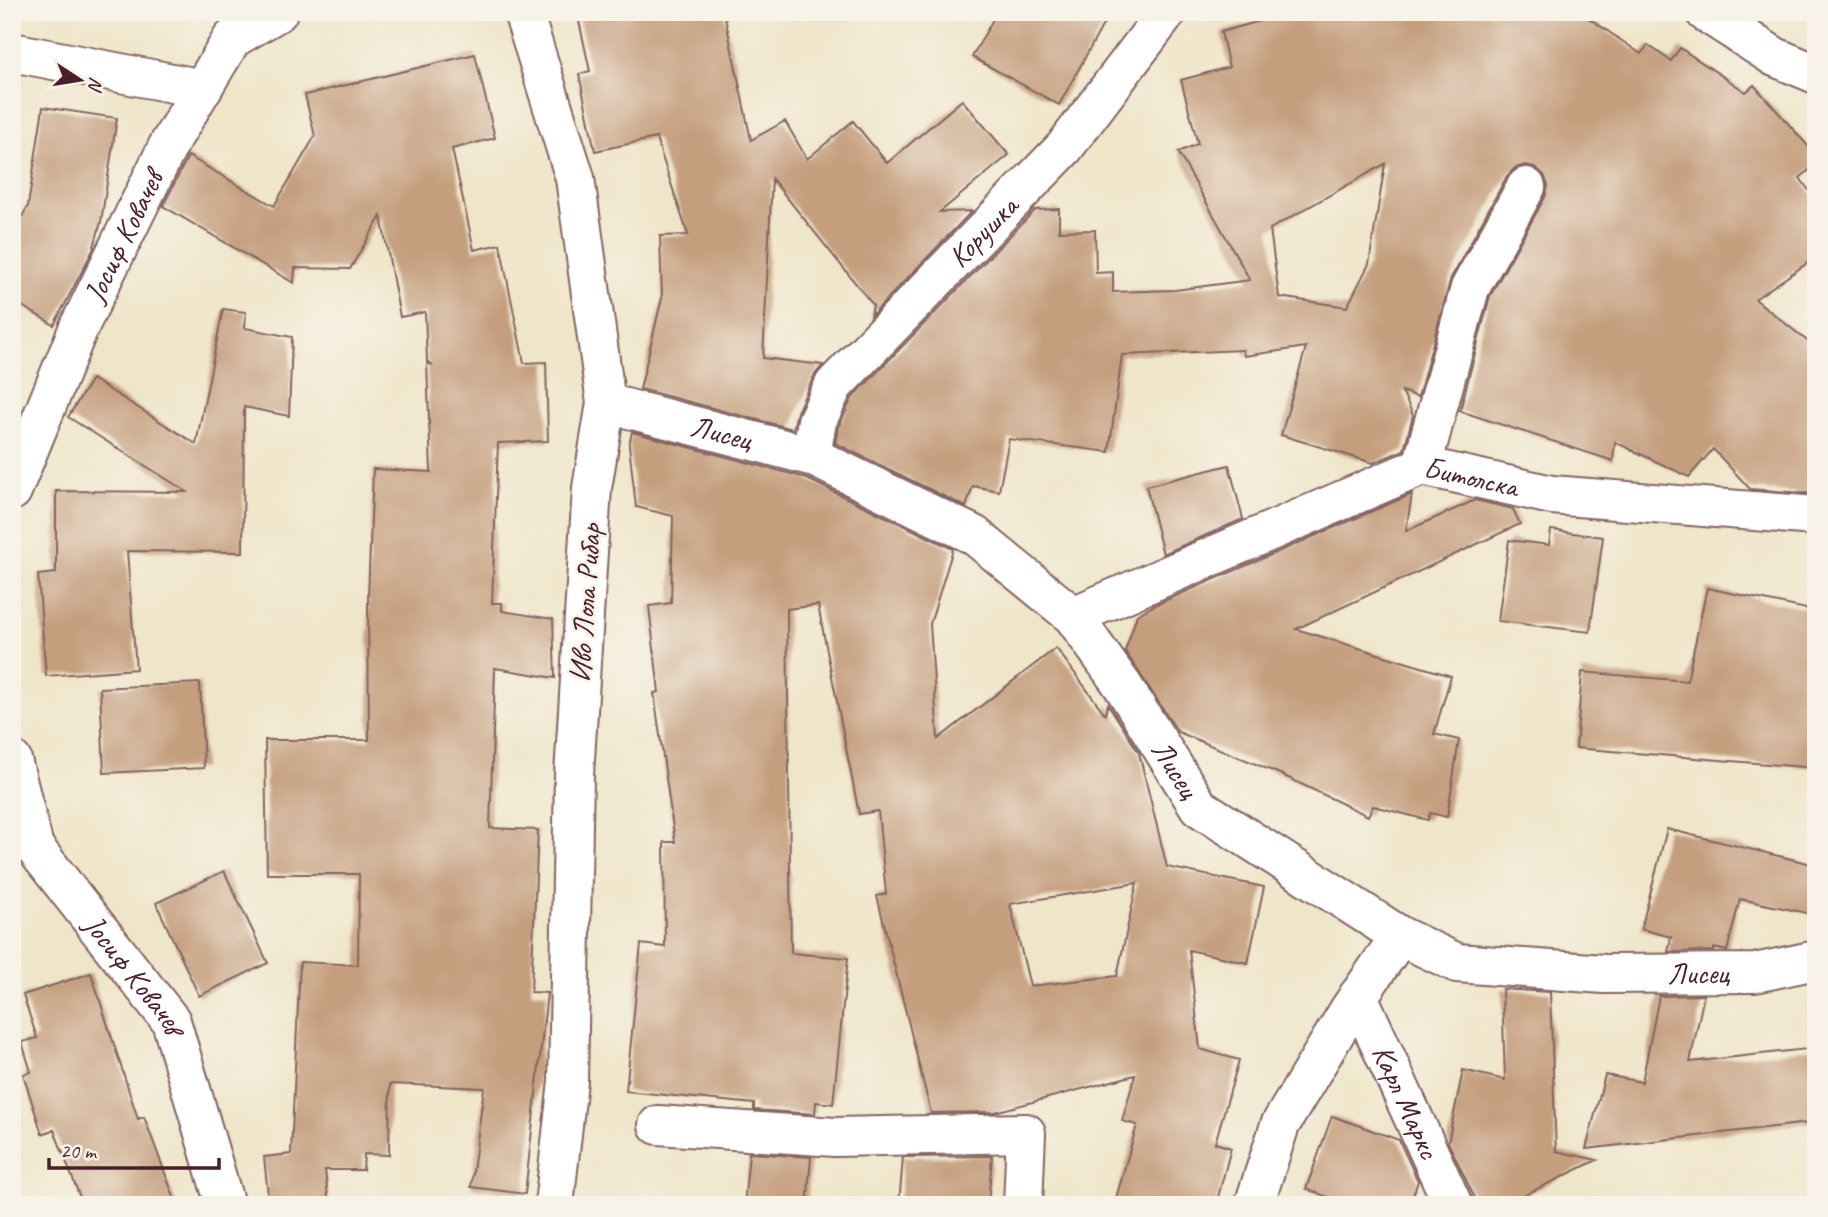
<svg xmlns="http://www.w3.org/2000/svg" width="1828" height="1217" viewBox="0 0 1828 1217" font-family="Caveat,sans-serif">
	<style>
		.building { fill: #c59e7e; fill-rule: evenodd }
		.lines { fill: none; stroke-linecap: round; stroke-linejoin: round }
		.minor-casing { stroke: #846462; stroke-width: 42 }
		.minor { stroke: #fff; stroke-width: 38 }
		.labels { text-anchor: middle; stroke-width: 5; stroke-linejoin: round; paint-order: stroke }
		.street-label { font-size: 30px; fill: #4a1f2b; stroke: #f7f3e8 }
	</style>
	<rect width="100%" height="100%" fill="#f7f3e8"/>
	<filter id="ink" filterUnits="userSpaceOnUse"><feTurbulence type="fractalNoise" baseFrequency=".0143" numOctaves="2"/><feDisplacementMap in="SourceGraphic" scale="14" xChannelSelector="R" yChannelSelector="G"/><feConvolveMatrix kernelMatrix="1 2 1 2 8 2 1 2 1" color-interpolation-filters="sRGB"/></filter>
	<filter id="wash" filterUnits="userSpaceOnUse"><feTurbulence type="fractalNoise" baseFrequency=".00686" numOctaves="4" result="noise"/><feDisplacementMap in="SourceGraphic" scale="28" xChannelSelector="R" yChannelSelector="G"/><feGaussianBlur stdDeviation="1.57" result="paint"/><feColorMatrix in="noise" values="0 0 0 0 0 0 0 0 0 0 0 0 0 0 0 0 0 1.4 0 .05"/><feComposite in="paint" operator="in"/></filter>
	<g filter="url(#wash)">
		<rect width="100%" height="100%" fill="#efe5c9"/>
		<g id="blocks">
			<!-- building -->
			<path class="building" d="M 577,12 L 724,12 L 751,140 L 785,121 L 807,159 L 853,121 L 887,163 L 962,100 L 1009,155 L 940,212 L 972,211 L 871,316 L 873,305 L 772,179 L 763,358 L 823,365 L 814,376 L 797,412 L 793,429 L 640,389 L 662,298 L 660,236 L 688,235 L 656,138 L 595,151 L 579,74 L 590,71 Z
				M 997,12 L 1110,12 L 1059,105 L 972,57 Z
				M 1292,12 L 1580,12 L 1641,54 L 1648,45 L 1671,61 L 1680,48 L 1746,92 L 1754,85 L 1816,155 L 1816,164 L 1800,178 L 1816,200 L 1816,257 L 1755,299 L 1816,348 L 1816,494 L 1750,489 L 1713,449 L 1689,477 L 1615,442 L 1613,461 L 1460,411 L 1490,296 L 1545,197 L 1548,186 L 1544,175 L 1536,168 L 1526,165 L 1515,168 L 1507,176 L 1451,278 L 1418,397 L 1402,391 L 1413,415 L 1404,450 L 1373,463 L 1281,435 L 1306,347 L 1244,356 L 1243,350 L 1122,355 L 1109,452 L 1009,439 L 999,491 L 973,486 L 966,507 L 835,443 L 838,428 L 852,398 L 1035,210 L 1059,209 L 1059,231 L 1095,230 L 1096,273 L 1113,272 L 1113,292 L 1175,290 L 1250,280 L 1178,152 L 1198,144 L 1181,80 L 1229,67 L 1221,32 ZM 1385,164 L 1369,264 L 1347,307 L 1279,297 L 1270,229 Z
				M 475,54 L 495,138 L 452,149 L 474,250 L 500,244 L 524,363 L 546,362 L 548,441 L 498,443 L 492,603 L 502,603 L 502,611 L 553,619 L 555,678 L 495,668 L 490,828 L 538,830 L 531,992 L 547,993 L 525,1194 L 471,1187 L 484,1088 L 390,1084 L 389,1155 L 364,1154 L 363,1170 L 325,1170 L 329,1205 L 269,1205 L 264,1157 L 291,1154 L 300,962 L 358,965 L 359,874 L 267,874 L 265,740 L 369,740 L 368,597 L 373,469 L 431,472 L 427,363 L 433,365 L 427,361 L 425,312 L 400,317 L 381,216 L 350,269 L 295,268 L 294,283 L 163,206 L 188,156 L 274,206 L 315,136 L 305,95 Z
				M 43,107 L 117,118 L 101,222 L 93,250 L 54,325 L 12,300 L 12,234 L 28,206 Z
				M 223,309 L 246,312 L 245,328 L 292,337 L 289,416 L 244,407 L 243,552 L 127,551 L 136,669 L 46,676 L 38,575 L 56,573 L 56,491 L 187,492 L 68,417 L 92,379 L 196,444 Z
				M 632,432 L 803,477 L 953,549 L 930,624 L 938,739 L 1056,648 L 1105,714 L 1108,704 L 1139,753 L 1167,867 L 1264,887 L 1248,963 L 1189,950 L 1200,1049 L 1239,1060 L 1215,1143 L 1231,1148 L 1216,1205 L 1114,1205 L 1137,1125 L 1122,1121 L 1135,1075 L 995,1112 L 931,1113 L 877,896 L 886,894 L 878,811 L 859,814 L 818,605 L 787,609 L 791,953 L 848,958 L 833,1104 L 816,1102 L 815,1114 L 754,1110 L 754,1104 L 626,1091 L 641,944 L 665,947 L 664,842 L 675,842 L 654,693 L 659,692 L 649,606 L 671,603 L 673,516 L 636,507 L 629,445 ZM 1137,883 L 1117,976 L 1030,986 L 1010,904 Z
				M 1229,465 L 1243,519 L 1163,554 L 1146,486 Z
				M 1412,494 L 1406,531 L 1475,500 L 1513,509 L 1520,524 L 1296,629 L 1451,676 L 1434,734 L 1459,740 L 1447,817 L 1430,813 L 1428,820 L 1373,806 L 1368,816 L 1280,774 L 1178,732 L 1125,651 L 1137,615 L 1155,605 Z
				M 1551,530 L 1603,537 L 1590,632 L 1498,621 L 1509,540 L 1549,545 Z
				M 1707,588 L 1816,611 L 1816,768 L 1576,748 L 1582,672 L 1687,681 Z
				M 200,683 L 204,768 L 104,773 L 100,688 Z
				M 1667,829 L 1816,865 L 1816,915 L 1740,899 L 1727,951 L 1714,948 L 1714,951 L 1668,952 L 1671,937 L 1641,929 Z
				M 224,871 L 268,963 L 199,996 L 156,903 Z
				M 91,973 L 138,1119 L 144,1117 L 177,1205 L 83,1205 L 54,1130 L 42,1134 L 23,1074 L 31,1072 L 22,1042 L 37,1038 L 23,995 Z
				M 1502,989 L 1550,992 L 1556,1151 L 1597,1160 L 1504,1205 L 1478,1205 L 1448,1142 L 1463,1070 L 1505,1080 Z
				M 1704,995 L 1690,1062 L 1816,1048 L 1816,1122 L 1586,1149 L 1605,1075 L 1642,1082 L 1659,996 Z
				M 1332,1116 L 1399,1140 L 1418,1181 L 1410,1205 L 1350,1205 L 1306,1189 Z
				M 749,1153 L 811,1157 L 807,1205 L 744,1205 Z
				M 992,1156 L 988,1205 L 899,1205 L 903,1157 Z"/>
		</g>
	</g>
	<g filter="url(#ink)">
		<use href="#blocks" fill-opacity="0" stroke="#846462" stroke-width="2"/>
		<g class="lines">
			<defs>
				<g id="minor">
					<path d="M 523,12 L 575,178 L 606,403 L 592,488 L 574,775 L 568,1081 L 554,1205"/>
					<path d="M 1705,12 L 1775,57 L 1816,74"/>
					<path d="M 12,52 L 203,89"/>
					<path id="s1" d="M 606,403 L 811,456 L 974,535 L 1073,616 L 1123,686 L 1199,807 L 1400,936 L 1457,963 L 1604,974 L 1755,973 L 1816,960"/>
					<path id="s2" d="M 811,456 L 817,421 L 834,385 L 1064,148 L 1167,12"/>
					<path d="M 1422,466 L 1470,288 L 1526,187"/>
					<path id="s3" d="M 12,491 L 79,327 L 169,144 L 232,39 L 278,12"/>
					<path id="s4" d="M 1073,616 L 1422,466 L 1552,495 L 1816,516"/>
					<path id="s5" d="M 12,760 L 34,847 L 171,1021 L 225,1205"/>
					<path id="s6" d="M 1358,996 L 1453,1205"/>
					<path d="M 658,1125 L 835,1137 L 1026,1133 L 1023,1205"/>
					<path d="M 1254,1205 L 1280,1125 L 1349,1010 L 1400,936"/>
				</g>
			</defs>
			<!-- minor casing -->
			<use href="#minor" class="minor-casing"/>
			<!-- minor -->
			<use href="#minor" class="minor"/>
		</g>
	</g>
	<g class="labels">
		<!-- street labels -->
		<g class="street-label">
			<text dy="10" stroke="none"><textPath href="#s2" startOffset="289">Корушка</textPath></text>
			<text dy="10" stroke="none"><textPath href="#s3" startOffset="278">Јосиф Ковачев</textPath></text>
			<text dy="10" stroke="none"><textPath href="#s1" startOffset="119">Лисец</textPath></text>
			<text dy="10" stroke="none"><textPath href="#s4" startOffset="430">Битолска</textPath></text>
			<text transform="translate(585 603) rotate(-86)" y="10">Иво Лола Рибар</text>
			<text dy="10" stroke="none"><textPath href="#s1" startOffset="705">Лисец</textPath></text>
			<text dy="10" stroke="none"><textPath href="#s1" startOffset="1293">Лисец</textPath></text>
			<text dy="10" stroke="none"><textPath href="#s5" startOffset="252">Јосиф Ковачев</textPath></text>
			<text dy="10" stroke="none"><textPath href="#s6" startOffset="116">Карл Маркс</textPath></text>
		</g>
	</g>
	<!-- margin -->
	<rect width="1828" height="1217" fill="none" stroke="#f7f3e8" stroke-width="42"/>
	<!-- north arrow -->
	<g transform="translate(80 80) rotate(102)" stroke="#f7f3e8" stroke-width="5" paint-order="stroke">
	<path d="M0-5L12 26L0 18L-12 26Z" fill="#4a1f2b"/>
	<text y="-10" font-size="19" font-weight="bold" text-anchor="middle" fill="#4a1f2b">N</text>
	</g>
	<!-- scale -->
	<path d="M49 1158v10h170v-10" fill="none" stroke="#4a1f2b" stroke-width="3.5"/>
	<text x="60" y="1158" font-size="21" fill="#4a1f2b" stroke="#f7f3e8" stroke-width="5" paint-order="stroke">20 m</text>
</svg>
